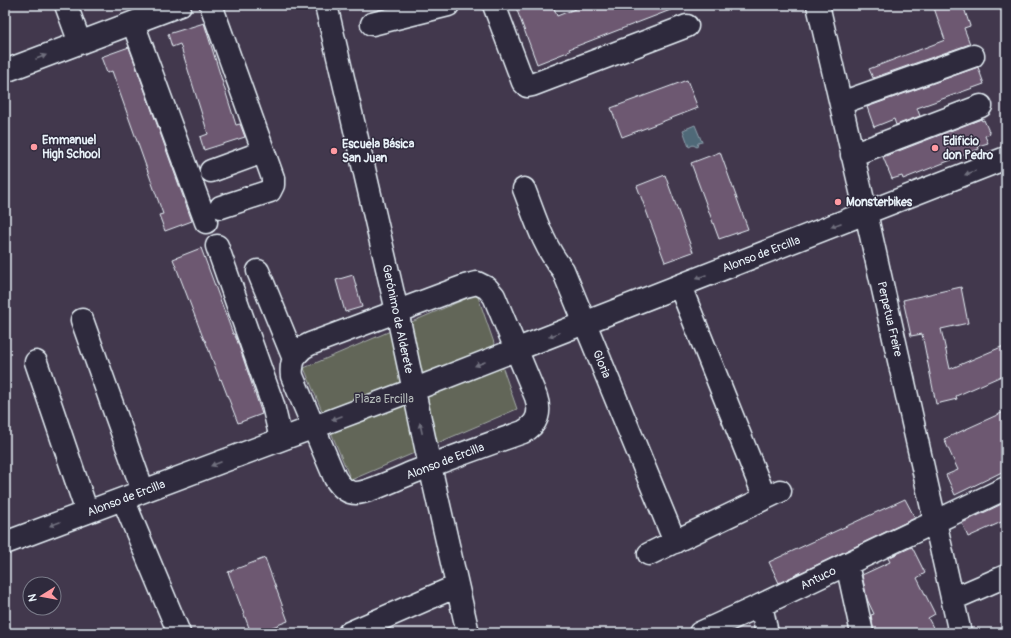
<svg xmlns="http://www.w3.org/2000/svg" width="1011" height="638" viewBox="0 0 1011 638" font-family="Pangolin,sans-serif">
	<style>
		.green { fill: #626658; stroke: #a5aca8 }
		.water { fill: #506978; stroke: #8d9fab }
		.building { fill: #6d5971; stroke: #e8f1f8 }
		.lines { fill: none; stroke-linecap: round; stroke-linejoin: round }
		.minor-casing { stroke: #e8f1f8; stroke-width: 25 }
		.minor { stroke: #2f2a3d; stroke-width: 22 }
		.oneway { fill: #70707e }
		.poi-dot { fill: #ff9aa2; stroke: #2f2a3d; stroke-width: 1.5 }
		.labels { text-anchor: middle; stroke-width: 3; stroke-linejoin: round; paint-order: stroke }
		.poi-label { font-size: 12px; font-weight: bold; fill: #e8f1f8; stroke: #2f2a3d; text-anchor: start }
		.street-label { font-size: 12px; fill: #e8f1f8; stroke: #2f2a3d }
		.park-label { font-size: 12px; fill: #b2b9b8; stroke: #2f2a3d }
	</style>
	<rect width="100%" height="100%" fill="#42384d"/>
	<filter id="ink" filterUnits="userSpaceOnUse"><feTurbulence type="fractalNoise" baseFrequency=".025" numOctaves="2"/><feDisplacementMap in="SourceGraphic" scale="8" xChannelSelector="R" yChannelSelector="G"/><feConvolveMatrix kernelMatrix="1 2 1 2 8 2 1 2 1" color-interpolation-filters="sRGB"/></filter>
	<g filter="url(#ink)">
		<!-- green -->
		<path class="green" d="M 477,294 L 517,409 L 351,480 L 304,368 Z"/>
		<!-- water -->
		<path class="water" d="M 695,125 L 702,142 L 698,143 L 697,147 L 693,145 L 689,147 L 683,130 Z"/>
		<!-- building -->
		<path class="building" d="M 515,5 L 553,5 L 557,16 L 585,5 L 681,6 L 569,49 L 570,51 L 537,64 Z
			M 933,5 L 963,5 L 970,26 L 964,28 L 970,44 L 873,78 L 869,69 L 945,40 Z
			M 204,23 L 236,125 L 240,124 L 245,137 L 204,150 L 200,137 L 208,134 L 180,44 L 172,47 L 168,34 Z
			M 129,47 L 192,221 L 165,231 L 159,215 L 163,214 L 112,71 L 107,73 L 101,57 Z
			M 978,67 L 984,84 L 917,108 L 920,116 L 896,125 L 894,119 L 874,127 L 867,107 Z
			M 687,80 L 698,108 L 622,137 L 611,108 Z
			M 981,119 L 982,121 L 984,120 L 990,134 L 985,136 L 988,143 L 978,146 L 979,149 L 903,179 L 902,176 L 892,179 L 883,157 Z
			M 720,152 L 748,229 L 719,239 L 691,163 Z
			M 665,175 L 693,252 L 665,262 L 637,186 Z
			M 201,248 L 233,334 L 234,334 L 237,340 L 262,414 L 238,423 L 221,379 L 220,380 L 205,340 L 204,340 L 173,259 Z
			M 353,275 L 362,307 L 345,312 L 336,280 Z
			M 961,287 L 968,323 L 941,329 L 950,369 L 1006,345 L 1006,374 L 956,396 L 957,399 L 936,404 L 922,334 L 911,336 L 903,300 Z
			M 1006,411 L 1006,470 L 955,495 L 946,475 L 958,470 L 944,439 Z
			M 905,499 L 915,518 L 779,583 L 769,562 Z
			M 1006,502 L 1006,520 L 968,537 L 962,523 Z
			M 912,547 L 925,573 L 917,578 L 935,614 L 928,618 L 936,633 L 874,633 L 871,615 L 874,614 L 867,599 L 862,575 L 890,562 L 888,558 Z
			M 265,558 L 288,621 L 257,633 L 251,633 L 228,572 Z"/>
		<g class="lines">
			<defs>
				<path id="minor" d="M 66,5 L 80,43
					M 211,5 L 273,178 L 273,185 L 270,191 L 221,207
					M 326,5 L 397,311 L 430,466 L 468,633
					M 494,5 L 523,82 L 527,86 L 532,85 L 687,26
					M 818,5 L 866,213 L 960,633
					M 133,23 L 206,222
					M 372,24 L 448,5
					M 5,71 L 180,5
					M 841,103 L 973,56
					M 852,155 L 981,106
					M 211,171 L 263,152
					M 524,189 C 535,217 543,246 563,270 L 675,542
					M 217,246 L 273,405 L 281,439
					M 258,271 L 294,359
					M 477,283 L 487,288 L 494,296 L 536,397 C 541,412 538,424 523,432 C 486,445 450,458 414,472 C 401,477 368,493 356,493 C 346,493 340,486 335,478 L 292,376 C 290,361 296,350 310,344 L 465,286 Z
					M 680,286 L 765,498
					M 82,320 L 143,491
					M 36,362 L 87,512
					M 123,499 L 179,633
					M 5,543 L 413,390 L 1006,158
					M 649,554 L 780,491
					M 847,564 L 862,633
					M 953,599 L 1006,576
					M 761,605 L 767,633
					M 349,633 L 457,586
					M 700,633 L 761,605 L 1006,488"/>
			</defs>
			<!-- minor casing -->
			<use href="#minor" class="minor-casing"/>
			<!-- minor -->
			<use href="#minor" class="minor"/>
		</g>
		<!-- one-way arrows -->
		<defs><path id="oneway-solid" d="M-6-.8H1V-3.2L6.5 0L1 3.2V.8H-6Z"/></defs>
		<g class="oneway">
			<use href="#oneway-solid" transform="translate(41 57) rotate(-21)"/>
			<use href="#oneway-solid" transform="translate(970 173) rotate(159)"/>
			<use href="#oneway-solid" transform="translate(836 225) rotate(159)"/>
			<use href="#oneway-solid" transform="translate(701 277) rotate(159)"/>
			<use href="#oneway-solid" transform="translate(554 335) rotate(159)"/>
			<use href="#oneway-solid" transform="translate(480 364) rotate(159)"/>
			<use href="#oneway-solid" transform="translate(337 418) rotate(159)"/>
			<use href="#oneway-solid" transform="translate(421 428) rotate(-102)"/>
			<use href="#oneway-solid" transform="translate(216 464) rotate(159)"/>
			<use href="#oneway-solid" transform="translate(55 524) rotate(159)"/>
		</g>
	</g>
	<!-- markers -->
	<g class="poi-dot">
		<circle cx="34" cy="147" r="4"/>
		<circle cx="935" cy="148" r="4"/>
		<circle cx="334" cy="151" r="4"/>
		<circle cx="838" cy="202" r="4"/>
	</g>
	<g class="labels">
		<!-- poi labels -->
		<g class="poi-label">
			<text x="42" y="144">Emmanuel<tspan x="42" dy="14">High School</tspan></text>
			<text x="943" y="145">Edificio<tspan x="943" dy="14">don Pedro</tspan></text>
			<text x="342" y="148">Escuela Básica<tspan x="342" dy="14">San Juan</tspan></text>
			<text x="846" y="206">Monsterbikes</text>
		</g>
		<!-- street labels -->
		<g class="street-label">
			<text transform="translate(761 254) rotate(-21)" y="4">Alonso de Ercilla</text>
			<text transform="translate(398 319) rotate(78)" y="4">Gerónimo de Alderete</text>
			<text transform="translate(890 319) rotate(77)" y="4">Perpetua Freire</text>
			<text transform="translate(602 364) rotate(68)" y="4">Gloria</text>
			<text transform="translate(445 461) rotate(-21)" y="4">Alonso de Ercilla</text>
			<text transform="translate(126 498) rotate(-21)" y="4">Alonso de Ercilla</text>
			<text transform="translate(818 578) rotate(-26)" y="4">Antuco</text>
		</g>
		<!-- park labels -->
		<g class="park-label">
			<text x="384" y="403">Plaza Ercilla</text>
		</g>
	</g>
	<!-- margin -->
	<rect width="1011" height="638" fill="none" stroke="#2f2a3d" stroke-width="20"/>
	<rect x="10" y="10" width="991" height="618" fill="none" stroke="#e8f1f8" stroke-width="1.5" filter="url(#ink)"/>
	<!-- north arrow -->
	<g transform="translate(42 596) rotate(259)"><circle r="19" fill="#2f2a3d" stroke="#797a88"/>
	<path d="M0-3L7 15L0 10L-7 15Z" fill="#ff9aa2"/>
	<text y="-6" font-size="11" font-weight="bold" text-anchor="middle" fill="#e8f1f8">N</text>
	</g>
</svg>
